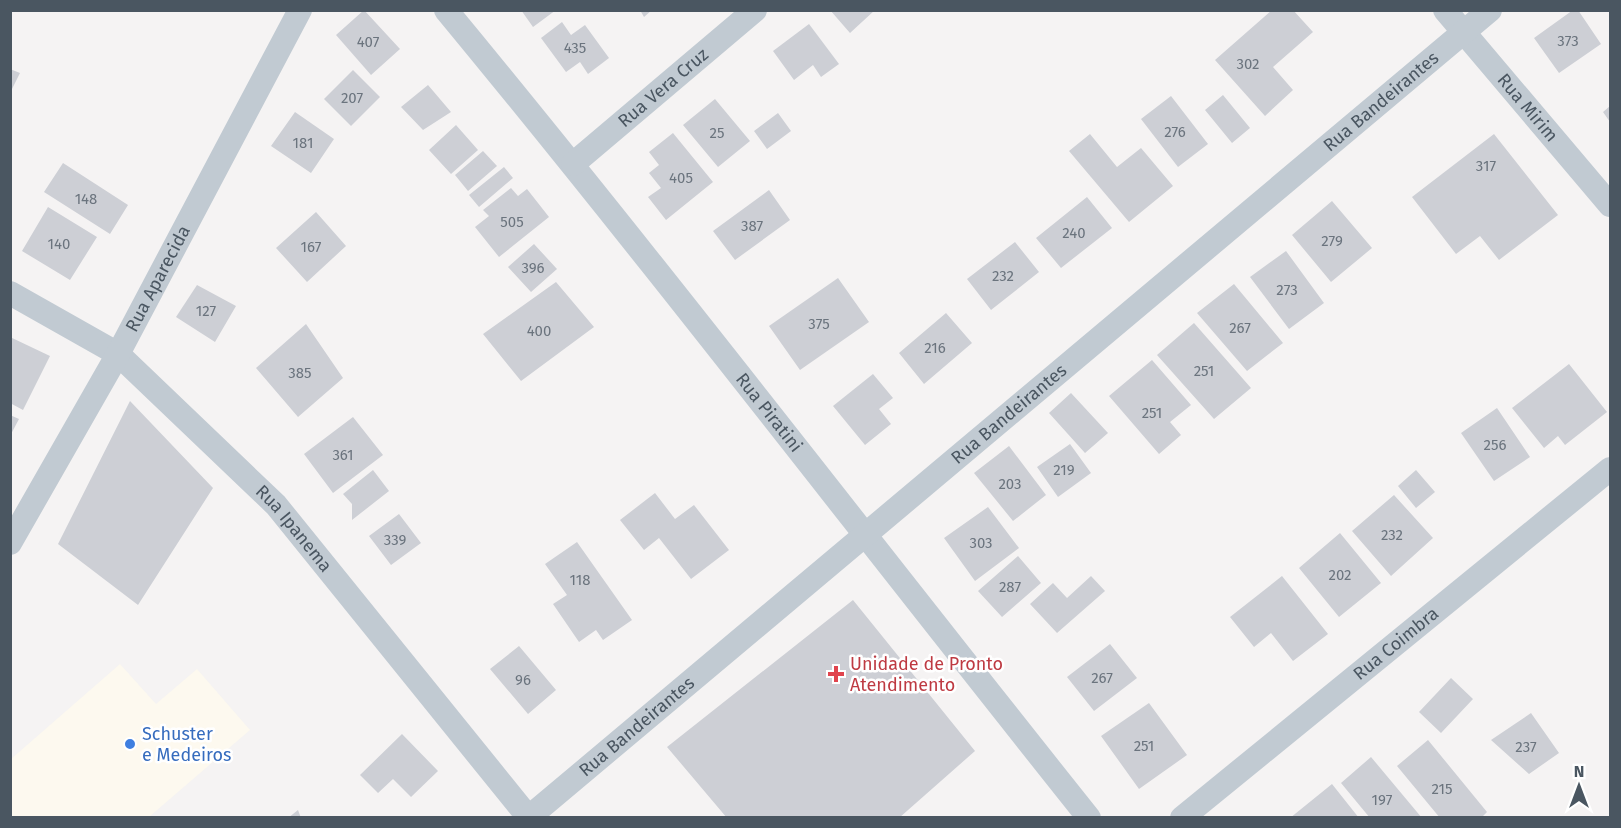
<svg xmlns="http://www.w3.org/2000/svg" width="1621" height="828" viewBox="0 0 1621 828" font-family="'Fira Sans',sans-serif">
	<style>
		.commercial { fill: #fdf9ef }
		.building { fill: #cdcfd5 }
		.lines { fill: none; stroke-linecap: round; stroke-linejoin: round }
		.minor { stroke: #c1cad2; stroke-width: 24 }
		.health-dot { fill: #e0444e; stroke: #fff; stroke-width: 2 }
		.shop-dot { fill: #3f7fe0; stroke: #fff; stroke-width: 2 }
		.labels { text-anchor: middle; stroke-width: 5; stroke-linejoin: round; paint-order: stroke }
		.number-label { font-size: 15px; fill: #6b747e }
		.street-label { font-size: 18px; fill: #4a5661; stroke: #fff }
		.health-label { font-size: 18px; fill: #be3a42; stroke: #fff; text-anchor: start }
		.shop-label { font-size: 18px; fill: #366cbe; stroke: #fff; text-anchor: start }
	</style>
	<rect width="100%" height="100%" fill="#f5f3f3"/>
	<!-- commercial -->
	<path class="commercial" d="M 120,664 L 156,704 L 197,669 L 250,730 L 149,817 L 11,817 L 11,759 Z"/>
	<!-- building -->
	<path class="building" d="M 364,10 L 400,49 L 371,75 L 336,35 Z
		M 521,10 L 556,10 L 533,27 Z
		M 640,10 L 652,10 L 644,17 Z
		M 830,10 L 875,10 L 850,33 Z
		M 1272,10 L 1293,10 L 1313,32 L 1273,67 L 1293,90 L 1265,116 L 1215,60 Z
		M 1573,10 L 1578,10 L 1601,44 L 1559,73 L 1534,38 Z
		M 562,22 L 571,35 L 585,25 L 609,58 L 588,74 L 580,62 L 566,72 L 541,38 Z
		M 809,24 L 839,64 L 821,77 L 813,65 L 794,80 L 773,51 Z
		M 10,69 L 20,73 L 10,93 Z
		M 353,70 L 380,97 L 351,126 L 324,99 Z
		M 428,85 L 451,112 L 423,130 L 401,107 Z
		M 1223,95 L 1250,128 L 1232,143 L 1205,110 Z
		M 1171,96 L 1208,144 L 1178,167 L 1141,119 Z
		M 715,99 L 750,141 L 718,167 L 683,125 Z
		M 1610,106 L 1610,122 L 1603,112 Z
		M 295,112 L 334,139 L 311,173 L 271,146 Z
		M 778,113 L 791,131 L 767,149 L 754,131 Z
		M 456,125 L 478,150 L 451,174 L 429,150 Z
		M 673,133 L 713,182 L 666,220 L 648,197 L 661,188 L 649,173 L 659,165 L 649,152 Z
		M 1090,134 L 1117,167 L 1141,148 L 1173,186 L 1129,222 L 1069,151 Z
		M 1494,134 L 1558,215 L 1499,260 L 1480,236 L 1456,254 L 1412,197 Z
		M 483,151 L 497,166 L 468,191 L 455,175 Z
		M 63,163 L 128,205 L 110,234 L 44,192 Z
		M 504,167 L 513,178 L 479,207 L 469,195 Z
		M 511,188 L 518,196 L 527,189 L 549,217 L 499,257 L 475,227 L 489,216 L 483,210 Z
		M 769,190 L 790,220 L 735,260 L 713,231 Z
		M 1087,197 L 1112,228 L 1061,268 L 1036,238 Z
		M 1332,201 L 1372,248 L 1331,282 L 1292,235 Z
		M 48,207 L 97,237 L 70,280 L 22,251 Z
		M 316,212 L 346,246 L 307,282 L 276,248 Z
		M 1015,242 L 1039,272 L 991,310 L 967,279 Z
		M 534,244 L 557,269 L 531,292 L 508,267 Z
		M 1286,251 L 1324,303 L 1289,329 L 1250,277 Z
		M 838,278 L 869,322 L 800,370 L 769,326 Z
		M 556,282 L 594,327 L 521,381 L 483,334 Z
		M 1234,284 L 1283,343 L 1247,371 L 1197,313 Z
		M 197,285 L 236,306 L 215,342 L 176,317 Z
		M 946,313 L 972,343 L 924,384 L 899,353 Z
		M 1194,323 L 1251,388 L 1214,419 L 1157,355 Z
		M 306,324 L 343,378 L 298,417 L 256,368 Z
		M 10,337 L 50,356 L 23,410 L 10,403 Z
		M 1152,360 L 1191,405 L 1170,422 L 1181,435 L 1159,454 L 1109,396 Z
		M 1569,364 L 1607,412 L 1565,445 L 1558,436 L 1544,448 L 1512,408 Z
		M 873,374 L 893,398 L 879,409 L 891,424 L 865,445 L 833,406 Z
		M 1071,393 L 1108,433 L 1085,453 L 1049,413 Z
		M 130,401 L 213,488 L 138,605 L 58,544 Z
		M 1497,408 L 1530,457 L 1494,481 L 1461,433 Z
		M 10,415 L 19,419 L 10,436 Z
		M 353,417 L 383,455 L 333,493 L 304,454 Z
		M 1070,444 L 1091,473 L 1058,497 L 1037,467 Z
		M 1009,446 L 1046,495 L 1013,521 L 974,473 Z
		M 373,470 L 389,491 L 352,520 L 352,504 L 343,494 Z
		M 1416,470 L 1435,492 L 1416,508 L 1398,486 Z
		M 655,493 L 675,519 L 694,505 L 729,550 L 691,579 L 659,538 L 644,550 L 620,520 Z
		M 1394,495 L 1433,538 L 1391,576 L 1352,531 Z
		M 988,507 L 1019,548 L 975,581 L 944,538 Z
		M 399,514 L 421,543 L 391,565 L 369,536 Z
		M 1340,533 L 1381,583 L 1339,617 L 1299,568 Z
		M 577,542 L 632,620 L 603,640 L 596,630 L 579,642 L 553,604 L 567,595 L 545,564 Z
		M 1018,556 L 1041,583 L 1002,617 L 978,591 Z
		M 1091,576 L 1105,591 L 1057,633 L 1030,604 L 1053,583 L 1067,598 Z
		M 1282,576 L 1328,634 L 1293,661 L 1271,633 L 1254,647 L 1230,617 Z
		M 853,600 L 975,751 L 899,818 L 727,818 L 667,747 Z
		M 1110,644 L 1137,678 L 1094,711 L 1067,677 Z
		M 519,646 L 556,690 L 528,714 L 490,669 Z
		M 1451,678 L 1473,699 L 1441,733 L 1419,712 Z
		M 1149,703 L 1187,755 L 1139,789 L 1101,736 Z
		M 1531,713 L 1559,753 L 1529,774 L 1491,740 Z
		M 402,734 L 438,771 L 411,797 L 393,779 L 378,793 L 360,775 Z
		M 1428,740 L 1487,812 L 1481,818 L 1440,818 L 1397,766 Z
		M 1371,757 L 1422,818 L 1370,818 L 1341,783 Z
		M 1332,784 L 1359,818 L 1290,818 Z
		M 298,810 L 301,818 L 288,818 Z"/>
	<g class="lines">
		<!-- minor -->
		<g class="minor">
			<path id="s1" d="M 446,10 C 665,275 874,549 1089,818"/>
			<path id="s2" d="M 1445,10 L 1610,205"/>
			<path id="s3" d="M 573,164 L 755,10"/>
			<path id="s4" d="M 10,293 L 118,354 L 276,505 L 529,818"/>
			<path id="s5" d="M 10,543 L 118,354 L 300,10"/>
			<path id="s6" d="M 528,818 L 1490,10"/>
			<path id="s7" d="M 1182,818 L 1610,469"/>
		</g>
	</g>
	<!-- markers -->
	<path class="health-dot" d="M833 665h6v6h6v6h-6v6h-6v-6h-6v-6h6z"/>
	<circle class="shop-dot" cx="130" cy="744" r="6"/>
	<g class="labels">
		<!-- number labels -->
		<g class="number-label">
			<text x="1568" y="46">373</text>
			<text x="368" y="47">407</text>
			<text x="575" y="53">435</text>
			<text x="1248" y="69">302</text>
			<text x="352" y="103">207</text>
			<text x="1175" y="137">276</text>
			<text x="717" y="138">25</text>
			<text x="303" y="148">181</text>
			<text x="1486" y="171">317</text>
			<text x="681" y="183">405</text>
			<text x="86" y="204">148</text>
			<text x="512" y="227">505</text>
			<text x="752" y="231">387</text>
			<text x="1074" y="238">240</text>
			<text x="1332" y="246">279</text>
			<text x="59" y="249">140</text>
			<text x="311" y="252">167</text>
			<text x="533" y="273">396</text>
			<text x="1003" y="281">232</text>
			<text x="1287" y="295">273</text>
			<text x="206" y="316">127</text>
			<text x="819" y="329">375</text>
			<text x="1240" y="333">267</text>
			<text x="539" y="336">400</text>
			<text x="935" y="353">216</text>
			<text x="1204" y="376">251</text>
			<text x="300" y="378">385</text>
			<text x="1152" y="418">251</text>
			<text x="1495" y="450">256</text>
			<text x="343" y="460">361</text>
			<text x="1064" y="475">219</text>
			<text x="1010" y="489">203</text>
			<text x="1392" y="540">232</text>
			<text x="395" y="545">339</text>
			<text x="981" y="548">303</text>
			<text x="1340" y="580">202</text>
			<text x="580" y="585">118</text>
			<text x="1010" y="592">287</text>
			<text x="1102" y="683">267</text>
			<text x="523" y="685">96</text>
			<text x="1144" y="751">251</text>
			<text x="1526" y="752">237</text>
			<text x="1442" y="794">215</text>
			<text x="1382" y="805">197</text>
		</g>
		<!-- street labels -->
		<g class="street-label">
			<text dy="6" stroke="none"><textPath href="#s3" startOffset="118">Rua Vera Cruz</textPath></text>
			<text dy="6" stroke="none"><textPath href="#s6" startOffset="1114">Rua Bandeirantes</textPath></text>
			<text dy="6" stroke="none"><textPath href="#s2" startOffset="128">Rua Mirim</textPath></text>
			<text dy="6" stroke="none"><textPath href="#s5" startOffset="303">Rua Aparecida</textPath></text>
			<text dy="6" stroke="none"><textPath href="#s1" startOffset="516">Rua Piratini</textPath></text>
			<text dy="6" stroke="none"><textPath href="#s6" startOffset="628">Rua Bandeirantes</textPath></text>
			<text dy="6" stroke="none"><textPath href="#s4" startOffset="372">Rua Ipanema</textPath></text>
			<text dy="6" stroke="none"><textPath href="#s7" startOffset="276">Rua Coimbra</textPath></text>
			<text dy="6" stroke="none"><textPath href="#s6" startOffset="142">Rua Bandeirantes</textPath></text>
		</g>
		<!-- health labels -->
		<g class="health-label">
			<text x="850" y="670">Unidade de Pronto<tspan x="850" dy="21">Atendimento</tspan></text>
		</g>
		<!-- shop labels -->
		<g class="shop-label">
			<text x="142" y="740">Schuster<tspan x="142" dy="21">e Medeiros</tspan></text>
		</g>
	</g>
	<!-- border -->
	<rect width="1621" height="828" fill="none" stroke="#4a5661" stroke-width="24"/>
	<!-- north arrow -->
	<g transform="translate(1579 786)" stroke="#ffffff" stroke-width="4.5" paint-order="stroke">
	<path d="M0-4.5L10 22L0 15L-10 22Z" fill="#4a5661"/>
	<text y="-9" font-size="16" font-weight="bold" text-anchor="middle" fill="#4a5661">N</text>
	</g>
</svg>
